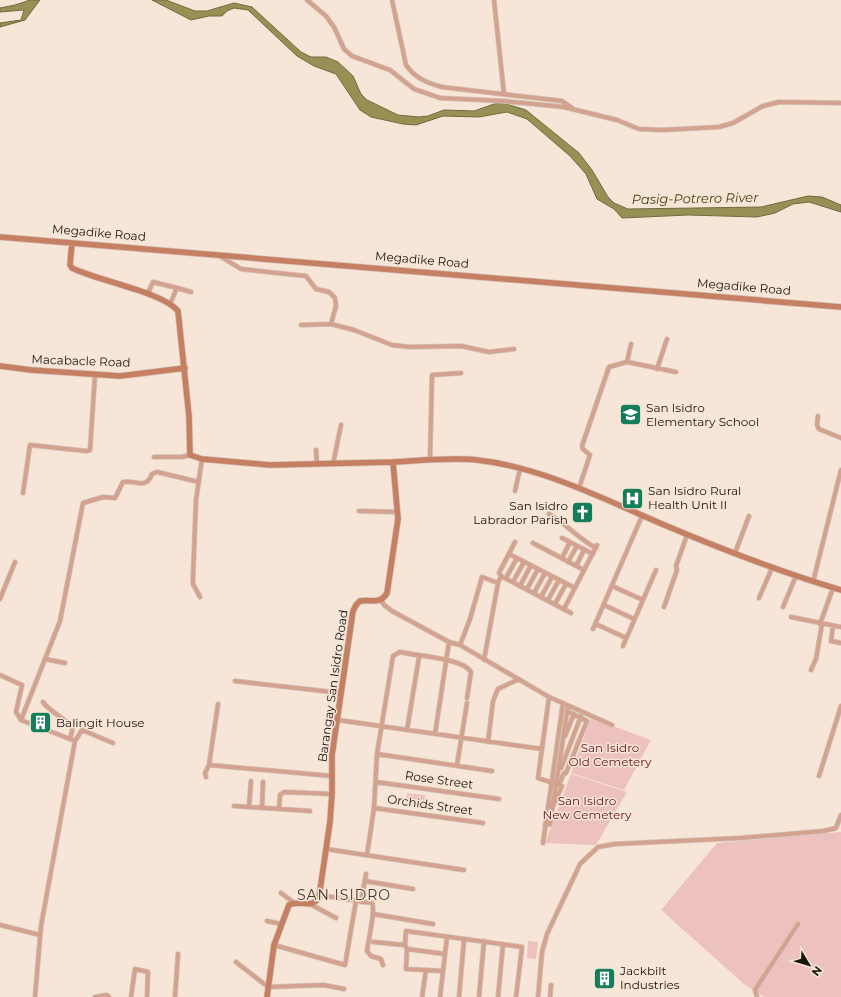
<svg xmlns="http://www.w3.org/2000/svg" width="841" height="997" viewBox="0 0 841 997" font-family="Montserrat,sans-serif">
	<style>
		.green { fill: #edc1be }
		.water { fill: #969054; stroke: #716b3f }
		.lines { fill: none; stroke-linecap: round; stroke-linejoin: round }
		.street-casing { stroke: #d4c4b8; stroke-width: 5.5 }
		.secondary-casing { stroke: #d4c4b8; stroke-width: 7 }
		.street { stroke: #d3a390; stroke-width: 4 }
		.secondary { stroke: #c57f63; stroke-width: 5.5 }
		.labels { text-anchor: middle; stroke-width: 3; stroke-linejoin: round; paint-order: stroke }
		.street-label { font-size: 12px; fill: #1a140f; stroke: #f7e6d8 }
		.poi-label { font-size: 12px; fill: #1a140f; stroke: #f7e6d8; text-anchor: start }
		.park-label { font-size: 12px; fill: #631418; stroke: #f7e6d8 }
		.water-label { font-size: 13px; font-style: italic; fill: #443f0e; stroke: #f7e6d8 }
		.quarter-label { font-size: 14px; letter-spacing: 1px; fill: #473a2e; stroke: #f7e6d8 }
	</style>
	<rect width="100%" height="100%" fill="#f7e6d8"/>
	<!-- green -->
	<path class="green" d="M 591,718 L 651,740 L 624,790 L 571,773 Z
		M 571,774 L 627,792 L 596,845 L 545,843 Z
		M 407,793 L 425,795 L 424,805 L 406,803 Z
		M 841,832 L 841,997 L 764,997 L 744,984 L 661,910 L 717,843 Z
		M 528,941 L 538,942 L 536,959 L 527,958 Z"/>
	<!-- water -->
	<path class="water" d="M 30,0 L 40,0 L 25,20 L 0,27 L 0,23 L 21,20 L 24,10 L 0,12 L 0,8 L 15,5 Z
		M 152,0 L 166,0 L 195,11 L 207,11 L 234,3 L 252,7 L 301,52 L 311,57 L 326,57 L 338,62 L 353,76 L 361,94 L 367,100 L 398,115 L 419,117 L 428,116 L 444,110 L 474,111 L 500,102 L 526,110 L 579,153 L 592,170 L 608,197 L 614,203 L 628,209 L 761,207 L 808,196 L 822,197 L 841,205 L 841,212 L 809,202 L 793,204 L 775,213 L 757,217 L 688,215 L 622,218 L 614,209 L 597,199 L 586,174 L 570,156 L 527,119 L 507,112 L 479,117 L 443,116 L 416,125 L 403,124 L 371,117 L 360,110 L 336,74 L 314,66 L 297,56 L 248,10 L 234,8 L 227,11 L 222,16 L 209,16 L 191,20 Z"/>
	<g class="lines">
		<defs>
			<path id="street" d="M 307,0 L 326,16 L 334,27 L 344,49 L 352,56 L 390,70 L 414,89 L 440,98 L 503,101 L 564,107 L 617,120 L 639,129 L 662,130 L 719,127 L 733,123 L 763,106 L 779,102 L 841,103
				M 392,0 L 406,65 C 415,78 427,83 442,87 L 562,101 L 572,108
				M 494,0 L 504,94
				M 218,255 L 241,269 L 306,276 L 316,289 L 329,292 L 335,298 L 336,306 L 331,324
				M 177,288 L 191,292
				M 148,293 L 153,282 L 177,288 L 170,304
				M 301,325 L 331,324 L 354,330 L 392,345 L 410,347 L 461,346 L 489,352 L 514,349
				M 627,362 L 631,344
				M 657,369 L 667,339
				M 818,416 L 817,425 L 819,429 L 841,438
				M 316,450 L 317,464
				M 154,457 L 182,457 L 190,455
				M 430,460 L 432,375 L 461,373
				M 333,464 L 341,425
				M 579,488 L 590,455 L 583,449 L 582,446 L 609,367 L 627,362 L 676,372
				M 515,491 L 520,469
				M 23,493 L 30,445 L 86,451 L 90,450 L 95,375
				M 359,511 L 397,512
				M 549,514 C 566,524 579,539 596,548
				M 562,538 L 593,554
				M 533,543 L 584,570
				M 735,553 L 749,516
				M 509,554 L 575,588
				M 562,558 L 570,542
				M 568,562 L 577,546
				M 576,566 L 584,550
				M 501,576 L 571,613
				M 506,578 L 517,558
				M 513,582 L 524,562
				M 813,582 L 841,470
				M 520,586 L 531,565
				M 612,586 L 643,600
				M 527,589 L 538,569
				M 534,593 L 545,573
				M 200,597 L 193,584 L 193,577 L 196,500 L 202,459
				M 541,597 L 552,577
				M 759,598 L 772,568
				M 0,599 L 15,562
				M 381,600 L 384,605 L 392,611 L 449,642 L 460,645 L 549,697 L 612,725
				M 548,600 L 559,580
				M 555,604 L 566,584
				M 604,605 L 634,619
				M 664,607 L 677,570 L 676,566 L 687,535
				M 783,607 L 796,576
				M 564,609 L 597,545
				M 791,617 L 841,627
				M 596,624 L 626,638
				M 820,624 L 833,588
				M 833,626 L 831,641 L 841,643
				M 593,629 L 642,516
				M 460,645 L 470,619 L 482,577 L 498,583
				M 623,646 L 656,570
				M 45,659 L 65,663
				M 484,660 L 498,583 L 501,576 L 499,573 L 515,542
				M 811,670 L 816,659 L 822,624
				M 0,675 L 22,685 L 16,712 L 21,720 L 75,741 L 41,926 L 35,997
				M 235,681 L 341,693
				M 43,702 C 46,708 65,720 71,725 L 73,727 L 70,739
				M 21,720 L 60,621 L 83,503 L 103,497 L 115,498 L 123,482 C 137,480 146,490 152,474 L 157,472 L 199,482
				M 338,720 L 542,749
				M 407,730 L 419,657
				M 435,734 L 449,642
				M 565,736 L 574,714
				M 75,741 L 82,730 L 113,743
				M 488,742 L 493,701 L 498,689 L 519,679
				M 377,754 L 492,771
				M 209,765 L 332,776
				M 457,765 L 467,703
				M 561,768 L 581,716
				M 819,776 L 841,706
				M 206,777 L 205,773 L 209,765 L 218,704
				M 376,782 L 499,799
				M 559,785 L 564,773 L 566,773 L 587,721 L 567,711
				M 548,805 L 553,806 L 562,786 L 538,778 L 549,697
				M 234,806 L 310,811
				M 249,806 L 251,781
				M 262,808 L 263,782
				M 374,808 L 483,823
				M 279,809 L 280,795 L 284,792 L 332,794
				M 545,825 L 550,824 L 568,706
				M 543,843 L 563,703
				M 326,849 L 464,870
				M 367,855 L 374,808 L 377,754 L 393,656 L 400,652 C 416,656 463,658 471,672 L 467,698
				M 365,881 L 413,889
				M 281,893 L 293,902
				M 319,895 L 372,903 C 376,910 368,941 367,951 L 371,956 L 381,959 L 383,965
				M 361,902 L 366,874
				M 310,904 L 336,918
				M 373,914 L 433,924
				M 267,921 L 281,924
				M 0,925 L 40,935
				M 373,942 L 405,945 L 407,949 L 445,954
				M 274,945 L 345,965 L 356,901
				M 405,945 L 406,931 L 522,947 L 516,997
				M 407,949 L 406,969 L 443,971
				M 236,962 L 268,987 L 324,985 L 344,989
				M 95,997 L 107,995 L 109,997
				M 131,997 L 135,969 L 148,972 L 147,997
				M 175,997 L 178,954
				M 422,997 L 426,970
				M 440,997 L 447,937
				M 459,997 L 464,940
				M 479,997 L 484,941
				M 498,997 L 503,944
				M 538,997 L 542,952 L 547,934 L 580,864 L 598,847 L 615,844 L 740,838 L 824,831 L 836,828 L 841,815
				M 550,997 L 551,985
				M 757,997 L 755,990 L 798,924"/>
			<path id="secondary" d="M 0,237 L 841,307
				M 72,243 L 70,265 L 72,268 C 98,281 163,292 178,311 L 189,416 L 190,455 L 202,459 L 270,465 L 393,462
				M 0,366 L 31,370 L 120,376 L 185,368
				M 267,997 L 274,945 L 289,905 C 299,899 312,910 319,897 L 330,822 L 332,794 L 332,755 L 353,611 L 356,605 L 360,601 C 371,599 380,605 387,593 L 398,519 L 393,462 C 420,461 449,457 477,460 C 541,467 604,499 662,524 C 721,549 780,572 841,590"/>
		</defs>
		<!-- street casing -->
		<use href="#street" class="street-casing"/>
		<!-- secondary casing -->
		<use href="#secondary" class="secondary-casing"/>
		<!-- street -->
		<use href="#street" class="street"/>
		<!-- secondary -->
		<use href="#secondary" class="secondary"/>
	</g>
	<!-- icons -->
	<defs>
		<symbol id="school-square" viewBox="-11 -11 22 22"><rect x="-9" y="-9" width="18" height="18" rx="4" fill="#147e59" stroke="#f7e6d8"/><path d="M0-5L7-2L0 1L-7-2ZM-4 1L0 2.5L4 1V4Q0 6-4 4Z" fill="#fff"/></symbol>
		<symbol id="hospital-square" viewBox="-11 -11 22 22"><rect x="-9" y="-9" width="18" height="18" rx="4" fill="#147e59" stroke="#f7e6d8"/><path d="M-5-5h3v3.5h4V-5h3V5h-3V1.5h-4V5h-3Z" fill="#fff"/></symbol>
		<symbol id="church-square" viewBox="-11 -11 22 22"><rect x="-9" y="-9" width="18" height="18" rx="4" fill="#147e59" stroke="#f7e6d8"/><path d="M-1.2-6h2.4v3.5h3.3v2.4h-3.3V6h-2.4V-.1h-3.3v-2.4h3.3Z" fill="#fff"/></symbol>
		<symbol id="building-square" viewBox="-11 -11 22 22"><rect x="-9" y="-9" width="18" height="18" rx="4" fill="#147e59" stroke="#f7e6d8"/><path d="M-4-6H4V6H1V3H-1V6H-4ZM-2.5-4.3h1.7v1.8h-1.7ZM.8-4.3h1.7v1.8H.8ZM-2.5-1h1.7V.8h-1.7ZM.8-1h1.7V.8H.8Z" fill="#fff"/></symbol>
	</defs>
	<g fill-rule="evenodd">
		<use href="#school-square" x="618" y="402" width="25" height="25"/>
		<use href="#hospital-square" x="620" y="486" width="25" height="25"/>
		<use href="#church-square" x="570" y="500" width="25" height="25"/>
		<use href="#building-square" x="28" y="710" width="25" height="25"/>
		<use href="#building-square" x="592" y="966" width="25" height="25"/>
	</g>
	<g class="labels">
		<!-- street labels -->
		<g class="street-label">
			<text transform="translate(99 233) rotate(5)" y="4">Megadike Road</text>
			<text transform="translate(422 260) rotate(5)" y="4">Megadike Road</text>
			<text transform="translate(744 287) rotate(5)" y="4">Megadike Road</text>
			<text transform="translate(81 361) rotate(2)" y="4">Macabacle Road</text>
			<text transform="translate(333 686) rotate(-82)" y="4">Barangay San Isidro Road</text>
			<text transform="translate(439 780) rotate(8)" y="4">Rose Street</text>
			<text transform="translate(430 805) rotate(8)" y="4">Orchids Street</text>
		</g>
		<!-- poi labels -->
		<g class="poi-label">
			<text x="646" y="412">San Isidro<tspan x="646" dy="14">Elementary School</tspan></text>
			<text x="648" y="495">San Isidro Rural<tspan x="648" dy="14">Health Unit II</tspan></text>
			<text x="568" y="510" text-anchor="end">San Isidro<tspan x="568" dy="14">Labrador Parish</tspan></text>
			<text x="56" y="727">Balingit House</text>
			<text x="620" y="975">Jackbilt<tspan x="620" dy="14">Industries</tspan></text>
		</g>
		<!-- park labels -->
		<g class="park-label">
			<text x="610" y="752">San Isidro<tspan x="610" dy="14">Old Cemetery</tspan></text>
			<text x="587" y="805">San Isidro<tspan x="587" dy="14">New Cemetery</tspan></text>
		</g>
		<!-- water labels -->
		<g class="water-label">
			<text transform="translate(695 198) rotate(-1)" y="5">Pasig-Potrero River</text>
		</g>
		<!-- quarter labels -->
		<g class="quarter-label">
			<text x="344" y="900">SAN ISIDRO</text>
		</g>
	</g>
	<!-- north arrow -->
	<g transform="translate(809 965) rotate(128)" stroke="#f7e6d8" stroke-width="3" paint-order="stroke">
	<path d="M0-3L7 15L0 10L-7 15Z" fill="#1a140f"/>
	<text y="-6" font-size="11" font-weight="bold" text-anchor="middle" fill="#1a140f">N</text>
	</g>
</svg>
